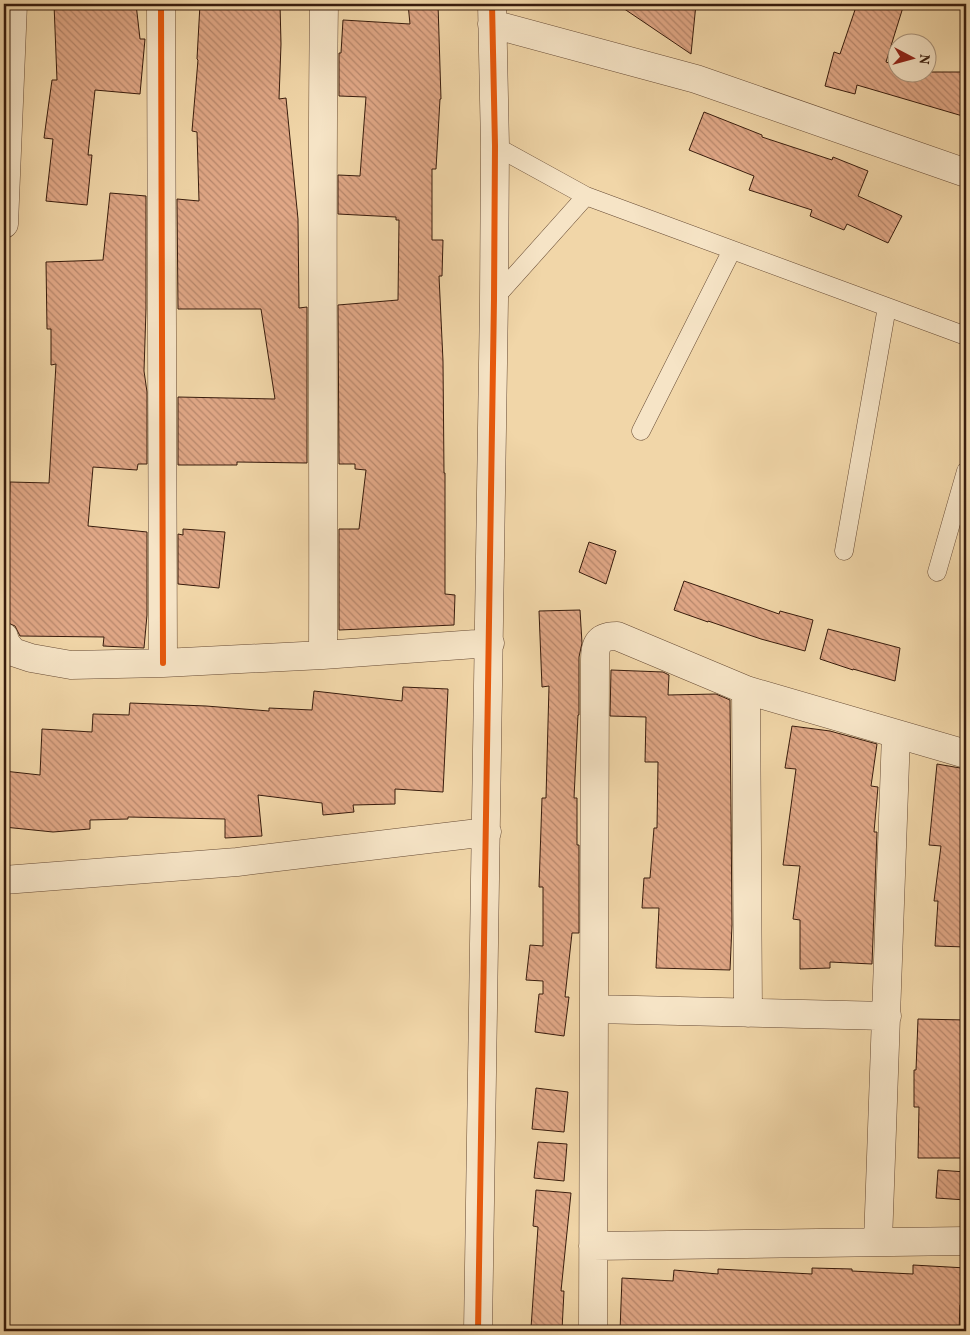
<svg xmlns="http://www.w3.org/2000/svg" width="970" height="1335" viewBox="0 0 970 1335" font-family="Vollkorn,serif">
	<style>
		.building { fill: url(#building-back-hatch); stroke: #381c0d }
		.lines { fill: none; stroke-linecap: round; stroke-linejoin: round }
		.service-casing { stroke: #664a34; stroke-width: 19 }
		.minor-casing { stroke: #664a34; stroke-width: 29 }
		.service { stroke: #f6e4c6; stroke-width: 18 }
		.minor { stroke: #f6e4c6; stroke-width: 28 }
		.cycleway-casing { stroke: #f6e4c6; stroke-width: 9 }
		.cycleway { stroke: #e8590c; stroke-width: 6 }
	</style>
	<defs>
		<pattern id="building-back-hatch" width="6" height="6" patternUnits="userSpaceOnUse" patternTransform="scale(1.25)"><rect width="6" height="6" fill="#e0a786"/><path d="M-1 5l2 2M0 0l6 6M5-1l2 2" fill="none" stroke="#b7876c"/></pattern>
	</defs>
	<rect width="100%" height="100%" fill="#f1d6a8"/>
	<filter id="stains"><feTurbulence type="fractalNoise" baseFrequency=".004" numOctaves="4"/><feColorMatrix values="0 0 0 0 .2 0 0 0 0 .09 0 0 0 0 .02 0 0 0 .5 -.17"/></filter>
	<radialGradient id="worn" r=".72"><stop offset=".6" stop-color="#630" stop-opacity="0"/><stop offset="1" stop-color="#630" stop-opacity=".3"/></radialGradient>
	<!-- building -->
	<path class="building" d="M 54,4 L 136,4 L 140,39 L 145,39 L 140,94 L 95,90 L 88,155 L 92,155 L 87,205 L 46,201 L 53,139 L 44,138 L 52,80 L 57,80 Z
		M 200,4 L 280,4 L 281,44 L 279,99 L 286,98 L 298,219 L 299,308 L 307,307 L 307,463 L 237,462 L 237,465 L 178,465 L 178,397 L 275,399 L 261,309 L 178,309 L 177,199 L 199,201 L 197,132 L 192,131 L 198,60 L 197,59 Z
		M 408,4 L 438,4 L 441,99 L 440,99 L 436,169 L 432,169 L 432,240 L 443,240 L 442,276 L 439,276 L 443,361 L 444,473 L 445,473 L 445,594 L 455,595 L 454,625 L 339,630 L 339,529 L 359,529 L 366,470 L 355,469 L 355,464 L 339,464 L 338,305 L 398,300 L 399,220 L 396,220 L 396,217 L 338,214 L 338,175 L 360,176 L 366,97 L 339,96 L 339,53 L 341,53 L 343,20 L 410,24 Z
		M 617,4 L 696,4 L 691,54 Z
		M 857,4 L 904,4 L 886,62 L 898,66 L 898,72 L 966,72 L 966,117 L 857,85 L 855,94 L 825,86 L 834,52 L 840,54 Z
		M 704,112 L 762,135 L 762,137 L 832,160 L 833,157 L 868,171 L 858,196 L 902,216 L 888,243 L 847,224 L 844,230 L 810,216 L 812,210 L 749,190 L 754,176 L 689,150 Z
		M 110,193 L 146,196 L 146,309 L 144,371 L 147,392 L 147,464 L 138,464 L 137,470 L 93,467 L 88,526 L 147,532 L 147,615 L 144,648 L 103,646 L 104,637 L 20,636 L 15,626 L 6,622 L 10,482 L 49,483 L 56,364 L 51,365 L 51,329 L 47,329 L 46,262 L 103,260 Z
		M 183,529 L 225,532 L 219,588 L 178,584 L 178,534 L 183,535 Z
		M 589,542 L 616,551 L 606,584 L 579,572 Z
		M 684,581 L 779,614 L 780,611 L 813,620 L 805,651 L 761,639 L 708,621 L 708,622 L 674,610 Z
		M 580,610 L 582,643 L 579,657 L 579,715 L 578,715 L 574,798 L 577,798 L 577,845 L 579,845 L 579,933 L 572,933 L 565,997 L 569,997 L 564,1036 L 535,1032 L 539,994 L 543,994 L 543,981 L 526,980 L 530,945 L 543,946 L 543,887 L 539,887 L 542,798 L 546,798 L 549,686 L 542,687 L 539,611 Z
		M 828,629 L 900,648 L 895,681 L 853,669 L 853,670 L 820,659 Z
		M 611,670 L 663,672 L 669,675 L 668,695 L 716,694 L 730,700 L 732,925 L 730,970 L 656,968 L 659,908 L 642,908 L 644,878 L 650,878 L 654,828 L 657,828 L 658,762 L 645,762 L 646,717 L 610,716 Z
		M 403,687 L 448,689 L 443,792 L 395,789 L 395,804 L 353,805 L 354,812 L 323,815 L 322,803 L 258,795 L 262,836 L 225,838 L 225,819 L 128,817 L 128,819 L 90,820 L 90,829 L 53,832 L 4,827 L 4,771 L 40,775 L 42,729 L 92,732 L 93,714 L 129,715 L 130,703 L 206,706 L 269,711 L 269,708 L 312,710 L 314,691 L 402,701 Z
		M 792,726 L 830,731 L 877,744 L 871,786 L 878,787 L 874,832 L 877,832 L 872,964 L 830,962 L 830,968 L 800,969 L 800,920 L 793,919 L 800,866 L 783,865 L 796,769 L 785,768 Z
		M 937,764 L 966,769 L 966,947 L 935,946 L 938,901 L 934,901 L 941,846 L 929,845 Z
		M 918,1019 L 966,1020 L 966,1112 L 965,1112 L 961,1158 L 918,1158 L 919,1107 L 914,1107 L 914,1070 L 916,1070 Z
		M 536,1088 L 568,1092 L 564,1132 L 532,1129 Z
		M 538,1142 L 567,1144 L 564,1181 L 534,1178 Z
		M 938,1170 L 966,1172 L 966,1200 L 936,1198 Z
		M 536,1190 L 571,1193 L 561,1291 L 564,1291 L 562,1330 L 531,1328 L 538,1227 L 533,1226 Z
		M 913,1265 L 966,1268 L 966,1305 L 960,1305 L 959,1331 L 620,1331 L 622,1278 L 673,1281 L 674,1270 L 718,1274 L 718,1269 L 812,1274 L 812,1268 L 852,1269 L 852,1271 L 913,1274 Z"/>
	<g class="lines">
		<defs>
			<path id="service" d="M 495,146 L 586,196 L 966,336
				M 494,299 L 586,196
				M 641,431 L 732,250
				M 844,551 L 887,307
				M 937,572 L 966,471"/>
			<path id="minor" d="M 161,4 L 163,663
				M 492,24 L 696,79 L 966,173
				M 4,224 L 13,4
				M 4,637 L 5,642 L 13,652 L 31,658 L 71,665 L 163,663 L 323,655 L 490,643
				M 323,655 C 324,438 321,221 324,4
				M 746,690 L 748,1013
				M 4,880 L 237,862 L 487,832
				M 594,1009 L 887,1016
				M 878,1242 L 896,734
				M 593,1246 L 966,1241
				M 478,1331 L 494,299 L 495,146 L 492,4
				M 593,1331 L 595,663 C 595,646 596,636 617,636 L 746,690 L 966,754"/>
		</defs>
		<!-- service casing -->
		<use href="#service" class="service-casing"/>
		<!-- minor casing -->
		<use href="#minor" class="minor-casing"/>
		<!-- service -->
		<use href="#service" class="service"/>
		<!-- minor -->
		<use href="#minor" class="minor"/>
		<defs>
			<path id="cycleway" d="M 161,4 L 163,663
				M 478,1331 L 494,299 L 495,146 L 492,4"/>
		</defs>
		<!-- cycleway casing -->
		<use href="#cycleway" class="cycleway-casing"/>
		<!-- cycleway -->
		<use href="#cycleway" class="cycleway"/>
	</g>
	<!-- margin -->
	<rect width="970" height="1335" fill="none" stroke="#f1d6a8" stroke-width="20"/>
	<rect x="5" y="5" width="960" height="1325" fill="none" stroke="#381c0d" stroke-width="2.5"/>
	<rect x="10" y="10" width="950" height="1315" fill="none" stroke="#381c0d"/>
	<!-- north arrow -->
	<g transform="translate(912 58) rotate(96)"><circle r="24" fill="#f6e4c6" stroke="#aa947c"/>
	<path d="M0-4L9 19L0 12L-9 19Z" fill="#8f2418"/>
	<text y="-8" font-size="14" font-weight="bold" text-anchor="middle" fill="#381c0d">N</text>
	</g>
	<rect width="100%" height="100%" filter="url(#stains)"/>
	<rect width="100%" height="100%" fill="url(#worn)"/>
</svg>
